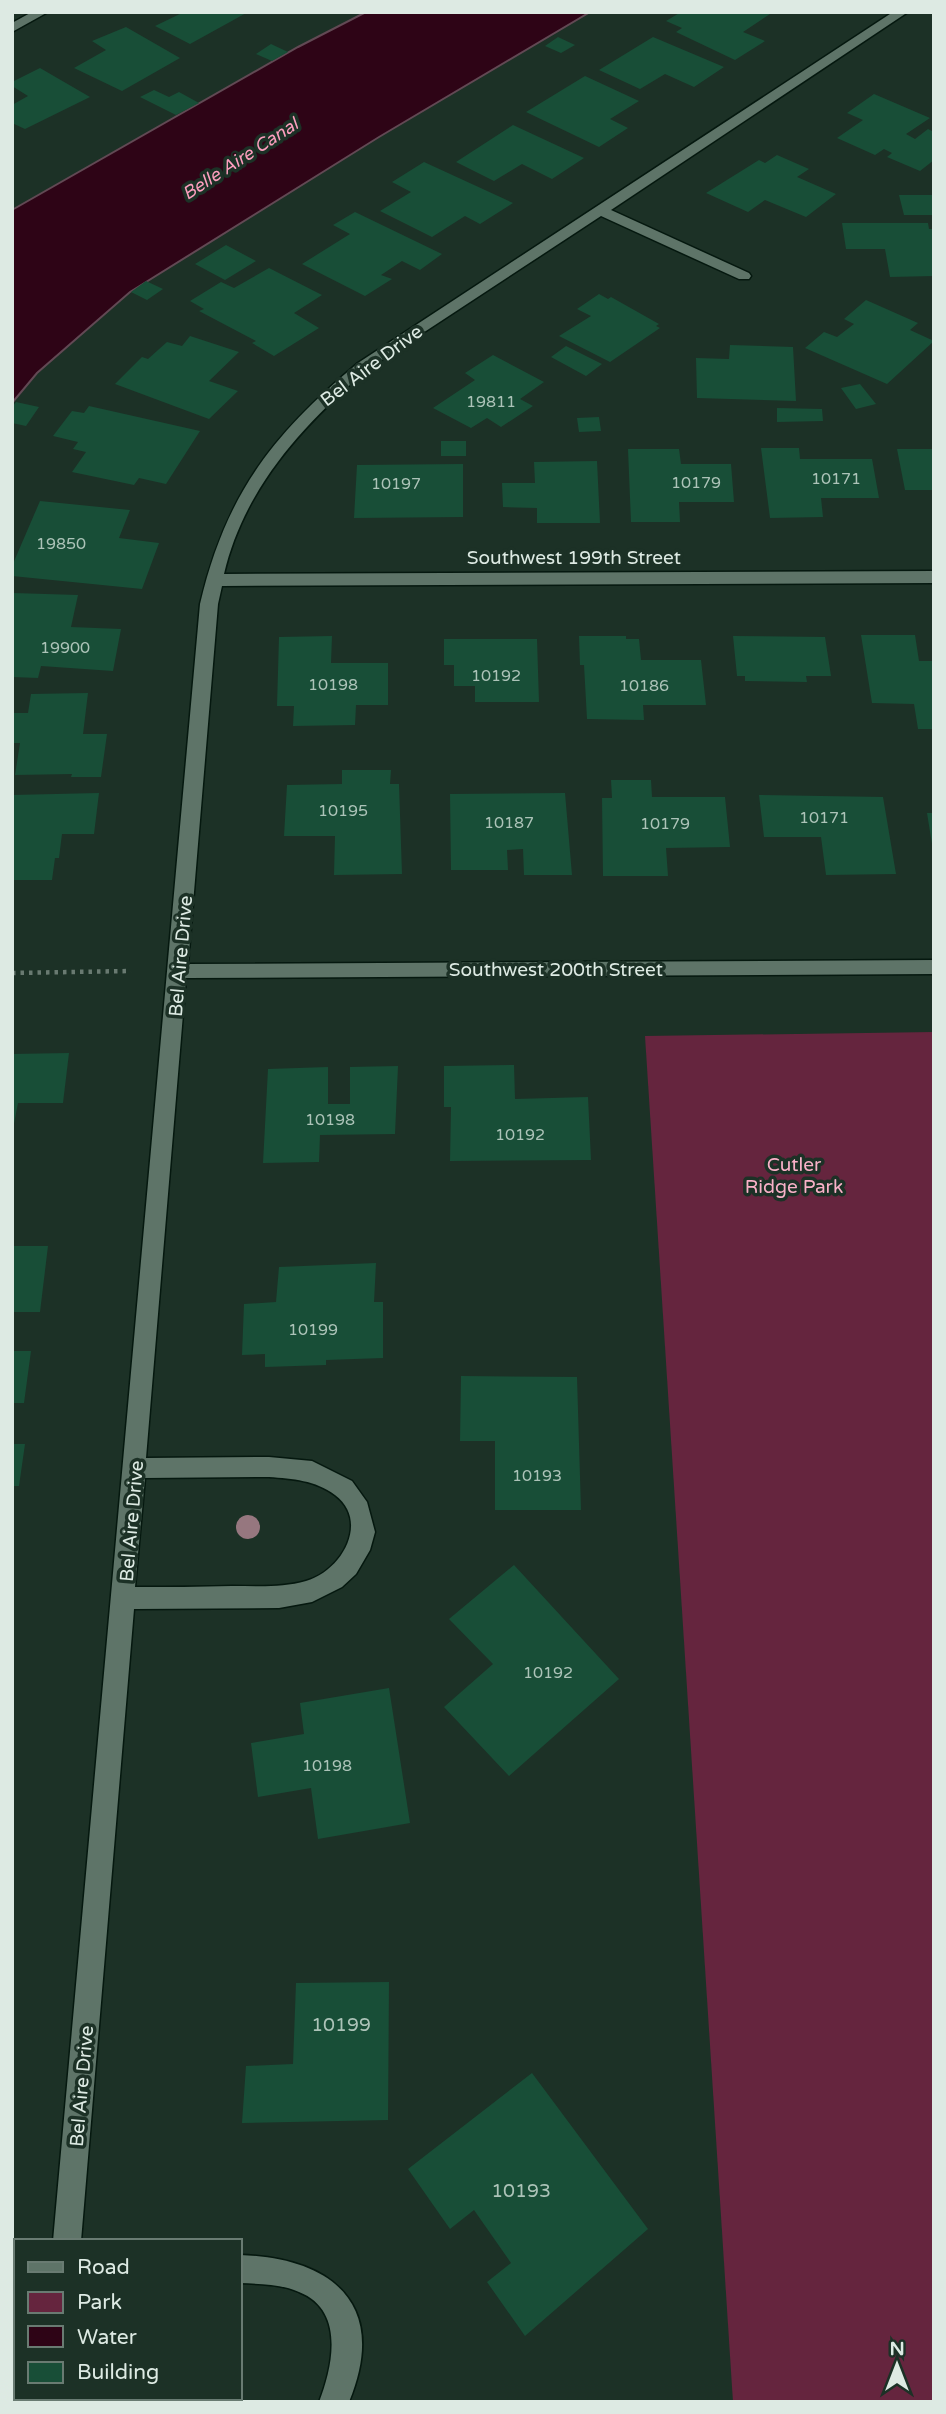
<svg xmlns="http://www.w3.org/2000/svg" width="946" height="2414" viewBox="0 0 946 2414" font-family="'Varela Round',sans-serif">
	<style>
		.green { fill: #65253e }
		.water { fill: #2e0416; stroke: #624954; stroke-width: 2 }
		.building { fill: #184e37 }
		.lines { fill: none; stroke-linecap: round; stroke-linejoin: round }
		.street-casing { stroke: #05180f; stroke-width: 3 }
		.path { stroke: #697a71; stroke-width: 4.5; stroke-dasharray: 3.5 5; stroke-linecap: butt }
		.street { fill: #5e7468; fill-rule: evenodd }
		.tree { fill: #96777f }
		.labels { text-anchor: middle; stroke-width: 7; stroke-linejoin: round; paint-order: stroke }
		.number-label { font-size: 16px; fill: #acc3b8 }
		.far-water-label { font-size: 18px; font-style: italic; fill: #fd9ebe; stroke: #1c3126 }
		.street-label { font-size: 19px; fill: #ddeae3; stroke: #1c3126 }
		.park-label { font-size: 19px; fill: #f9b1c8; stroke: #1c3126 }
		.near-number-label { font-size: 19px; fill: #acc3b8 }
	</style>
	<rect width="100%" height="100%" fill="#1c3126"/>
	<!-- green -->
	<path class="green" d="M 934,1032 L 934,2402 L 733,2402 L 645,1036 Z"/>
	<!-- water -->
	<path class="water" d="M 366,12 L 590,12 L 379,137 L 130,292 L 37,373 L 12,403 L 12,210 L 298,47 Z"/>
	<!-- building -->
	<path class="building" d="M 184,12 L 248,12 L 190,44 L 155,26 Z
		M 681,12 L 767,12 L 770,14 L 743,32 L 765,41 L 735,60 L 676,32 L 682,28 L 666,21 Z
		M 126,27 L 180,58 L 122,91 L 74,68 L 106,50 L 92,41 Z
		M 558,37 L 575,45 L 561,53 L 545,46 Z
		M 653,37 L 724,67 L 694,87 L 665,74 L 640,89 L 599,70 Z
		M 271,44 L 288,52 L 272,61 L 256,54 Z
		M 40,68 L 90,97 L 25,129 L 12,123 L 12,105 L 28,96 L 12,86 L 12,82 Z
		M 585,76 L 639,101 L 610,119 L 628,128 L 599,147 L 526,112 Z
		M 154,90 L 169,97 L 179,92 L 199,103 L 176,115 L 140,97 Z
		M 874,94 L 930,118 L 906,134 L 915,139 L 928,129 L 934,132 L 934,160 L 920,171 L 887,157 L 892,153 L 884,149 L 875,155 L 837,138 L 863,120 L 847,113 Z
		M 513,125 L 584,158 L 552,179 L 522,164 L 494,181 L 456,162 Z
		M 777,155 L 809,169 L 797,177 L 836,194 L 806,217 L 765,200 L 748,212 L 706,193 L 759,160 L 765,163 Z
		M 424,162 L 513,203 L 480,224 L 465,216 L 432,237 L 380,211 L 411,192 L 392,182 Z
		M 899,195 L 934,195 L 934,215 L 904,215 Z
		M 355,212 L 442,254 L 420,270 L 402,261 L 381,275 L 392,279 L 365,296 L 302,264 L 350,234 L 333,225 Z
		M 842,223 L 928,223 L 929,229 L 934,229 L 934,276 L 890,277 L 885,249 L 846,249 Z
		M 226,245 L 256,261 L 225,280 L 195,264 Z
		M 269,268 L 322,295 L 294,313 L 319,328 L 274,356 L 252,343 L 256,341 L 199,311 L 204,309 L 190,301 L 221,282 L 234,288 Z
		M 146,281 L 163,289 L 147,300 L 131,292 Z
		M 599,294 L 608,299 L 611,297 L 659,324 L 656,326 L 660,328 L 610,362 L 559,336 L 591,316 L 577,309 Z
		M 866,300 L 918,323 L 910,330 L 934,341 L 887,384 L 805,348 L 824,332 L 837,337 L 854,324 L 844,319 Z
		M 190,336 L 239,352 L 209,381 L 238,391 L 209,419 L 115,384 L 142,357 L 148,359 L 167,342 L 182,346 Z
		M 730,345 L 793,347 L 796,401 L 697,398 L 696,358 L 729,359 Z
		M 566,346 L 602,364 L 586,376 L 551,357 Z
		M 493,355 L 544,382 L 520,399 L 533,406 L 501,427 L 487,418 L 471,428 L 433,408 L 475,380 L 465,373 Z
		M 860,384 L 876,404 L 856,409 L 841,388 Z
		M 16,402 L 39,407 L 26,426 L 12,423 L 12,407 Z
		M 89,406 L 200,431 L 166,484 L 139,478 L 134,485 L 72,472 L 86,452 L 73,449 L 78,442 L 53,436 L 72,411 L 84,413 Z
		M 777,408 L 822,409 L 823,421 L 777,422 Z
		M 599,417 L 601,431 L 579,432 L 577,418 Z
		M 441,441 L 466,441 L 466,456 L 441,456 Z
		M 761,448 L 799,448 L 800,459 L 872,459 L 879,498 L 821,498 L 823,517 L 770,518 Z
		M 628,449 L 679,449 L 681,464 L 731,464 L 734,502 L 679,502 L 680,522 L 631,522 Z
		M 897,449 L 934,449 L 934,490 L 905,490 Z
		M 597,461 L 600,523 L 537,523 L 537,508 L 503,507 L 502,483 L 535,483 L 534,462 Z
		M 463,464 L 463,517 L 354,518 L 357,465 Z
		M 40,501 L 130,510 L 119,538 L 159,543 L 142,589 L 12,576 L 12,566 Z
		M 13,593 L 78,595 L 71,627 L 121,629 L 113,671 L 41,666 L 38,678 L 12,677 Z
		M 861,635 L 915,635 L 919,661 L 934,661 L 934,729 L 918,729 L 914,704 L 872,703 Z
		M 332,636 L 331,663 L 388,663 L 388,705 L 356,705 L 355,725 L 293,726 L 294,706 L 277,706 L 279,637 Z
		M 579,636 L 626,636 L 626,639 L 639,639 L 641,660 L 701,660 L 706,705 L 643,705 L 644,720 L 587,719 L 584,665 L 580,665 Z
		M 733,636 L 825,637 L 831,676 L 806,676 L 807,682 L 745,681 L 745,676 L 737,676 Z
		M 444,639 L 537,639 L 539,702 L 475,702 L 475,686 L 454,686 L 454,665 L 444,665 Z
		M 88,693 L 83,734 L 107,734 L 101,777 L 71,777 L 72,774 L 15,775 L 20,743 L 12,743 L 12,713 L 28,713 L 31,694 Z
		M 342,770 L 391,770 L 390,784 L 399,784 L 402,874 L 334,875 L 335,836 L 284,836 L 287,785 L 342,784 Z
		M 611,780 L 651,780 L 652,797 L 725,797 L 730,847 L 666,848 L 668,876 L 603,876 L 602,798 L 612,798 Z
		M 99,793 L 94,834 L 62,834 L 59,858 L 55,858 L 52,880 L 12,880 L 12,795 Z
		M 565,793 L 572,875 L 524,875 L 523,849 L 507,850 L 508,870 L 451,870 L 450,794 Z
		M 759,795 L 883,797 L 896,874 L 826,875 L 821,837 L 764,837 Z
		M 927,813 L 934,813 L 934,844 L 932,844 Z
		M 69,1053 L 63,1103 L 18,1103 L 12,1134 L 12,1054 Z
		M 514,1065 L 515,1099 L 588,1097 L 591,1160 L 450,1161 L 451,1107 L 444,1107 L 444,1066 Z
		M 398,1066 L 395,1134 L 320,1135 L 319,1162 L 263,1163 L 268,1069 L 328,1067 L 328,1104 L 350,1104 L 350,1067 Z
		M 12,1246 L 48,1246 L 40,1312 L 12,1312 Z
		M 376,1263 L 374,1302 L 383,1302 L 383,1358 L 326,1360 L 326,1365 L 265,1367 L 265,1354 L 242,1355 L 244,1304 L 276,1302 L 279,1267 Z
		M 12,1351 L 31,1351 L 24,1403 L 12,1403 Z
		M 461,1376 L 577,1377 L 581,1510 L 495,1510 L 495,1441 L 460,1441 Z
		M 12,1444 L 25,1444 L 19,1486 L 12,1486 Z
		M 514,1565 L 619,1679 L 509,1776 L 444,1707 L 493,1664 L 449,1619 Z
		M 389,1688 L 410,1823 L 318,1839 L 311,1788 L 258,1797 L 251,1743 L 304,1734 L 300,1703 Z
		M 389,1982 L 388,2120 L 242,2123 L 246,2066 L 293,2064 L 296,1983 Z
		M 532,2073 L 648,2229 L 525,2336 L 487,2282 L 511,2263 L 474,2210 L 450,2229 L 408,2169 Z"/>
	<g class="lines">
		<defs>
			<path id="street" d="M 32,12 L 48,12 L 12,32 L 12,23 Z
				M 893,12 L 908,12 L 611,210 L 749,273 L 751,276 L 749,279 L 739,279 L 601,216 L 368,369 C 303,425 244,488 224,574 L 934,571 L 934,583 L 222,586 L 218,604 L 188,964 L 934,960 L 934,974 L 186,978 L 146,1458 L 269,1457 L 312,1461 L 352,1481 L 367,1502 L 375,1532 L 370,1550 L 356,1574 L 342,1587 L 312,1602 L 279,1608 L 134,1609 L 81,2241 L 53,2241 L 200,604 C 226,494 272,435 358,363 ZM 269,1477 C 293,1479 315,1480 335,1495 C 370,1521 342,1571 306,1581 C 282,1588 257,1586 232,1586 C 200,1587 168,1587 135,1587 L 145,1478 Z
				M 240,2255 C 333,2258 389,2305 349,2402 L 319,2402 C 333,2366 345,2310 299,2292 C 281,2284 260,2284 240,2283 Z
				M 31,2398 L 59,2398 L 59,2402 L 31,2402 Z"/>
		</defs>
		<!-- street casing -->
		<use href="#street" class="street-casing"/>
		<!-- path -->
		<path class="path" d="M 12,973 L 131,971"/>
		<!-- street -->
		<use href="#street" class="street"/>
	</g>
	<!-- trees -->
	<circle class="tree" cx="248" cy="1527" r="12"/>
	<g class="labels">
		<!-- number labels -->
		<g class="number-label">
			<text x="491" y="407">19811</text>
			<text x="836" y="484">10171</text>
			<text x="696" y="488">10179</text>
			<text x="396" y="489">10197</text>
			<text x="61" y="549">19850</text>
			<text x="65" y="653">19900</text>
			<text x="496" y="681">10192</text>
			<text x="333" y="690">10198</text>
			<text x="644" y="691">10186</text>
			<text x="343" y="816">10195</text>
			<text x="824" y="823">10171</text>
			<text x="509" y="828">10187</text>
			<text x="665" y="829">10179</text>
			<text x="330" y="1125">10198</text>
			<text x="520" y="1140">10192</text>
			<text x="313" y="1335">10199</text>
			<text x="537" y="1481">10193</text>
			<text x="548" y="1678">10192</text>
			<text x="327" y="1771">10198</text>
		</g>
		<!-- far-water labels -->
		<g class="far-water-label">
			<text transform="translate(240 159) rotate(-33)" y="6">Belle Aire Canal</text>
		</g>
		<!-- street labels -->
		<g class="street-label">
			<text transform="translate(371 365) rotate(-37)" y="7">Bel Aire Drive</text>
			<text x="574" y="564">Southwest 199th Street</text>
			<text transform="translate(180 956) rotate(-85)" y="7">Bel Aire Drive</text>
			<text x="556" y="976">Southwest 200th Street</text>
			<text transform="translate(131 1521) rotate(-85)" y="7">Bel Aire Drive</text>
			<text transform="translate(81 2086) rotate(-85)" y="7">Bel Aire Drive</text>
		</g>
		<!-- park labels -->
		<g class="park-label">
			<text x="794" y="1171">Cutler<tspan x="794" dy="22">Ridge Park</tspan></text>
		</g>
		<!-- near-number labels -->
		<g class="near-number-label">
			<text x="341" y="2031">10199</text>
			<text x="521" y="2197">10193</text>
		</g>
	</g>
	<!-- border -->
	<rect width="946" height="2414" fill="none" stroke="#ddeae3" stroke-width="28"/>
	<!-- legend -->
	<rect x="14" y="2239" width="228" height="161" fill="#1c3126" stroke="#697b72" stroke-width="2"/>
	<rect x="28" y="2262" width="35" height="10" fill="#5e7468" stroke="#697b72" stroke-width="2"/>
	<text x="77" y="2274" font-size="21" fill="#ddeae3">Road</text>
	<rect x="28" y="2292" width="35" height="21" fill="#65253e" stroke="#697b72" stroke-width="2"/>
	<text x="77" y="2309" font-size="21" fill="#ddeae3">Park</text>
	<rect x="28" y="2326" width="35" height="21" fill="#2e0416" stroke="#697b72" stroke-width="2"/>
	<text x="77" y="2344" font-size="21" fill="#ddeae3">Water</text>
	<rect x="28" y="2362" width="35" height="21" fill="#184e37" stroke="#697b72" stroke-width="2"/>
	<text x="77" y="2379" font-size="21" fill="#ddeae3">Building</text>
	<!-- north arrow -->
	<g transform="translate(897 2365)" stroke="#1c3126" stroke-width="5" paint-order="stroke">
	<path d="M0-5L12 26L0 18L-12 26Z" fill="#ddeae3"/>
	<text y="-10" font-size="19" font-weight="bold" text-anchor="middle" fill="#ddeae3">N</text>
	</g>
</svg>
